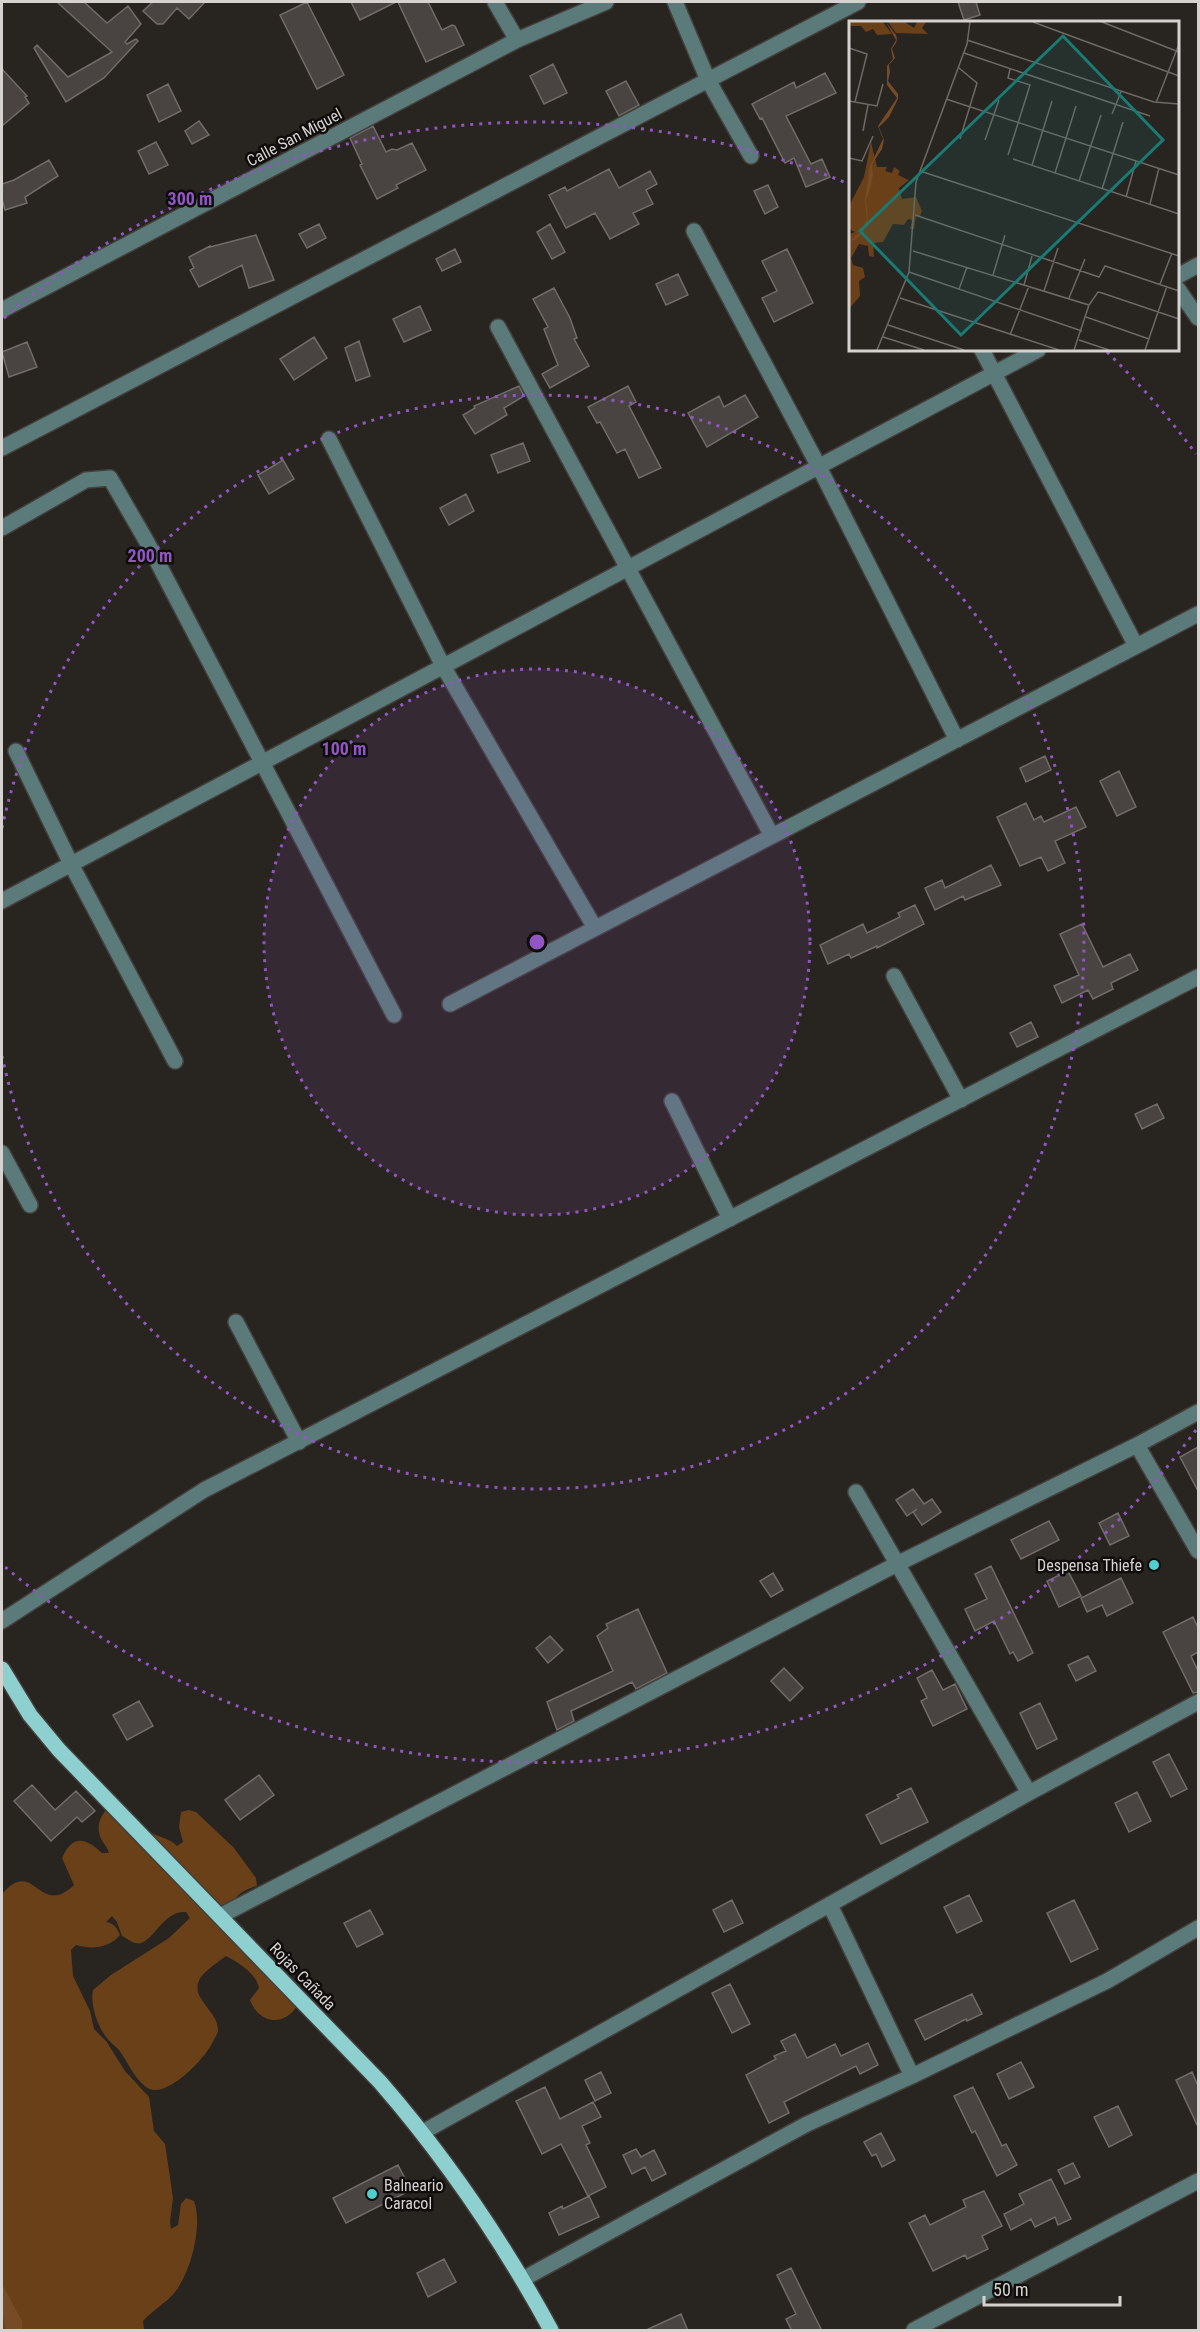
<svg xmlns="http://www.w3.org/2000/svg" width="1200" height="2332" viewBox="0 0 1200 2332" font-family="'Roboto Condensed',sans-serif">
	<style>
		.forest { fill: #6a4019 }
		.water { fill: #764b25 }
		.building { fill: #494441; stroke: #716c69; stroke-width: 1.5 }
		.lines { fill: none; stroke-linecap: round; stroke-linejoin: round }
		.minor-casing { stroke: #44403c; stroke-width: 18 }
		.major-casing { stroke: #44403c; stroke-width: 18 }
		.minor { stroke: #5b7a7a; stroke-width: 15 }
		.major { stroke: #8ed0d0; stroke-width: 15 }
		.ring { fill: none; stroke: #9256c3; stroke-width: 3; stroke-dasharray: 3 6 }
		.poi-dot { fill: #52cdce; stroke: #0f0d0c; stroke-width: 2 }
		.labels { text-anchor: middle; stroke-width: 5; stroke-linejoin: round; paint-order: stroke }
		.street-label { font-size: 16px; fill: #d5d2d0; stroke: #0f0d0c }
		.poi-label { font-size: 16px; fill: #d5d2d0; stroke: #0f0d0c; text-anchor: end }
		.inset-road { fill: none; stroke: #6d6a66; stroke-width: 1.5 }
		.view { fill: #197b73; fill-opacity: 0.15; stroke: #197b73; stroke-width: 3 }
		.inset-edge { fill: none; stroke: #d5d2d0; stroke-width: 3 }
		.centre { fill: #9256c3; stroke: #0f0d0c; stroke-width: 3 }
		.ring-label { font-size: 18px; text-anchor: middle; font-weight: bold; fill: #9256c3; stroke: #0f0d0c; stroke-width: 5; stroke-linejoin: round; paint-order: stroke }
	</style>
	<rect width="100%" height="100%" fill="#282420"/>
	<!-- forest -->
	<path class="forest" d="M 115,1802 C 135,1811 136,1825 152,1833 C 161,1838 169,1838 177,1846 L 183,1842 L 179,1827 L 181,1812 L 189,1810 L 196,1812 L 234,1848 L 256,1878 L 257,1886 C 234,1893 233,1899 232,1922 L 297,2006 C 284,2027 259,2024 250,2000 L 259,1988 C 256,1973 239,1963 226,1956 C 218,1962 207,1969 201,1977 C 187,1998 219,2010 218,2031 C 217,2035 212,2043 210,2047 C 201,2062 164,2101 146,2087 C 133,2077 128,2062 119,2050 C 115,2046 110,2042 106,2037 C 97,2025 90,2004 93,1990 L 111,1975 L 169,1938 L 190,1918 L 186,1912 C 161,1910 152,1948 135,1943 C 131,1942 126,1938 122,1936 L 117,1922 L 112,1916 L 106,1922 C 114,1923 117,1928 120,1935 C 109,1948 92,1950 76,1945 L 71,1950 L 73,1976 L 90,2011 L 94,2029 L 106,2041 L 125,2071 L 149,2097 L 154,2131 L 165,2144 L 173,2198 L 170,2221 L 171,2229 L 178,2225 L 181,2204 L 186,2198 L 194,2201 C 203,2225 191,2272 175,2292 C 166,2303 153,2310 143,2321 L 144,2330 L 2,2330 L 2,1894 C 35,1856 38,1919 74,1885 L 62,1858 C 73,1834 85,1838 102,1853 L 109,1853 C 107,1846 102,1842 100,1836 C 95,1822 104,1810 115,1802 Z"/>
	<!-- water -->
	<path class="water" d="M 2,2284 L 22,2321 L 22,2330 L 6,2330 L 2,2312 Z"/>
	<!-- building -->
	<path class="building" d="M 57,2 L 84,2 L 107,23 L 128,6 L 141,24 L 125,42 L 127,44 L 136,39 L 138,41 L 104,78 L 66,102 L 34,48 L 37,45 L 68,77 L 112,52 Z
		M 153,2 L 205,2 L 189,19 L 177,8 L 163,24 L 157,24 L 143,11 Z
		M 307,2 L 344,75 L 317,89 L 280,15 Z
		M 351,2 L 396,2 L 360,20 Z
		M 398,2 L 428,2 L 442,30 L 452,25 L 455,26 L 464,45 L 426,62 Z
		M 958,2 L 976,2 L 980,15 L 964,20 Z
		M 553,64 L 567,93 L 544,104 L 530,76 Z
		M 2,69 L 27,96 L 25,97 L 29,103 L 2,126 Z
		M 825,73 L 836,93 L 786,116 L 811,164 L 822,159 L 830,177 L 806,187 L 794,158 L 785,163 L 762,118 L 760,119 L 752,104 L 794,82 L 796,88 Z
		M 626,81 L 639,105 L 619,116 L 606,91 Z
		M 168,84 L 181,111 L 159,122 L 147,95 Z
		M 199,121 L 209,135 L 192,144 L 185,131 Z
		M 373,126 L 386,152 L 392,149 L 397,150 L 412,143 L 426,170 L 396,185 L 398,188 L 377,199 L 360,165 L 362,164 L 350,138 Z
		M 156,142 L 168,165 L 149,174 L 138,151 Z
		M 49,160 L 58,176 L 25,197 L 27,203 L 5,210 L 2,199 L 2,184 L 14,180 Z
		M 609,169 L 619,188 L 650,171 L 657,184 L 646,190 L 653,204 L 633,213 L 639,224 L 610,239 L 595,213 L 566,228 L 549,195 L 565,187 L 567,191 Z
		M 768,185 L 778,207 L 765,214 L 754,191 Z
		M 319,224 L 326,238 L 307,248 L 299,234 Z
		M 550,224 L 565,252 L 552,259 L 537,232 Z
		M 256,235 L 274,280 L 249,288 L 242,265 L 199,287 L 190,270 L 194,268 L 189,257 L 210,246 L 210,247 Z
		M 455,249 L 461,262 L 442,271 L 436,259 Z
		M 787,249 L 813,303 L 774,322 L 762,298 L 777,291 L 762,261 Z
		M 678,274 L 688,295 L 666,305 L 656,284 Z
		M 554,288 L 570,318 L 577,338 L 574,339 L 589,366 L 550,388 L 542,374 L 558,365 L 544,329 L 548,327 L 533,299 Z
		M 420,306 L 431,330 L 404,342 L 393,319 Z
		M 314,337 L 327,358 L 294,380 L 280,359 Z
		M 359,341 L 370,376 L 356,381 L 345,348 Z
		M 27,342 L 37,367 L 9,377 L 2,352 Z
		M 519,386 L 524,396 L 504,408 L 507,415 L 475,434 L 463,415 L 475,408 L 474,406 Z
		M 628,386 L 636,402 L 629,406 L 661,468 L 639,478 L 625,449 L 617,453 L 600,422 L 597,423 L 588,407 Z
		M 745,395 L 758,417 L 707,447 L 688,413 L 719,396 L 724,407 Z
		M 523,443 L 530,461 L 498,473 L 491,455 Z
		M 283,460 L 294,479 L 269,494 L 258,475 Z
		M 466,494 L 474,511 L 449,525 L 440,508 Z
		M 1045,756 L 1051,770 L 1026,782 L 1020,768 Z
		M 1119,771 L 1136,807 L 1117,816 L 1100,781 Z
		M 1026,803 L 1034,820 L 1041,816 L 1044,822 L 1076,807 L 1086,827 L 1055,841 L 1065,863 L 1048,871 L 1041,857 L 1020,866 L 997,817 Z
		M 991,865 L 1001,885 L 965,900 L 963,896 L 935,910 L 925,888 L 942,880 L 945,888 Z
		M 915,905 L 924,924 L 877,948 L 877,946 L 851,958 L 849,954 L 828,964 L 820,945 L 863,924 L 867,933 L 900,917 L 898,913 Z
		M 1082,924 L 1103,967 L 1130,954 L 1138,970 L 1111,983 L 1113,989 L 1093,999 L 1088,990 L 1062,1003 L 1054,986 L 1079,975 L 1060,934 Z
		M 1031,1022 L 1038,1037 L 1017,1047 L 1010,1033 Z
		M 1157,1104 L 1164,1118 L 1142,1129 L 1135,1114 Z
		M 1198,1447 L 1198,1491 L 1180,1457 Z
		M 913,1489 L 924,1504 L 932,1499 L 941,1512 L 922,1525 L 913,1512 L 917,1509 L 907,1516 L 896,1500 Z
		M 1118,1513 L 1129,1536 L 1110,1545 L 1099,1523 Z
		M 1049,1521 L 1059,1540 L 1021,1559 L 1011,1540 Z
		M 991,1566 L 1033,1653 L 1018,1661 L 1013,1652 L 1010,1654 L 994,1621 L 975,1631 L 965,1609 L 987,1599 L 975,1574 Z
		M 1068,1571 L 1081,1596 L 1059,1607 L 1047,1581 Z
		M 773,1573 L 783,1590 L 771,1597 L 760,1581 Z
		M 1121,1578 L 1133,1603 L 1107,1616 L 1102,1605 L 1087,1612 L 1081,1598 Z
		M 638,1609 L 667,1673 L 636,1689 L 632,1682 L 571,1711 L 574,1721 L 557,1730 L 547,1702 L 613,1671 L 597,1636 L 608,1628 L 606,1624 Z
		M 1193,1617 L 1198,1628 L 1198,1652 L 1191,1656 L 1198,1671 L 1198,1692 L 1193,1693 L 1163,1632 Z
		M 550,1636 L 563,1650 L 548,1663 L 536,1648 Z
		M 1088,1656 L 1096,1671 L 1076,1681 L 1068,1665 Z
		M 784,1668 L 803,1688 L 790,1701 L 771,1681 Z
		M 932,1670 L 943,1690 L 955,1684 L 967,1709 L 933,1726 L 921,1701 L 927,1698 L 917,1678 Z
		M 139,1701 L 153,1726 L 127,1740 L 113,1715 Z
		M 1040,1703 L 1057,1739 L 1037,1749 L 1020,1713 Z
		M 1169,1754 L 1187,1789 L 1171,1797 L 1153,1762 Z
		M 259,1775 L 274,1795 L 240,1820 L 225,1800 Z
		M 32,1785 L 55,1810 L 76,1791 L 95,1811 L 82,1822 L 77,1817 L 51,1841 L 14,1801 Z
		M 911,1788 L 928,1822 L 881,1844 L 866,1815 L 899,1798 L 897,1795 Z
		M 1137,1792 L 1151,1821 L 1129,1832 L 1115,1803 Z
		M 969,1895 L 982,1921 L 957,1933 L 944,1907 Z
		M 732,1900 L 743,1923 L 724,1932 L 713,1910 Z
		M 1074,1900 L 1098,1949 L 1071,1962 L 1047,1913 Z
		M 370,1910 L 383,1934 L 357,1947 L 344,1923 Z
		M 730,1984 L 750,2024 L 732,2033 L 712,1993 Z
		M 972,1994 L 982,2014 L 967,2021 L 966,2019 L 925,2040 L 915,2020 Z
		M 795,2034 L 807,2058 L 835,2044 L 841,2056 L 868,2043 L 878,2065 L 860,2074 L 856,2066 L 784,2102 L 789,2113 L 769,2123 L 746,2075 L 776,2059 L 774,2056 L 786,2051 L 781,2041 Z
		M 1021,2062 L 1034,2087 L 1009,2099 L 997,2074 Z
		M 601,2072 L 611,2093 L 595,2101 L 585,2080 Z
		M 1192,2072 L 1198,2086 L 1198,2127 L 1176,2080 Z
		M 545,2087 L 560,2119 L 593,2102 L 601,2117 L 582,2126 L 590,2143 L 586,2145 L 606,2187 L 588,2196 L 561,2144 L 542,2154 L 516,2101 Z
		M 973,2087 L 1002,2146 L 1006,2144 L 1017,2165 L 997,2176 L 975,2131 L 972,2133 L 954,2096 Z
		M 1118,2106 L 1132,2135 L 1109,2147 L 1094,2117 Z
		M 881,2133 L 895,2160 L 882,2167 L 876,2154 L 872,2156 L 864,2142 Z
		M 636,2149 L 641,2157 L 654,2150 L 666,2174 L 652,2181 L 645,2167 L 632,2174 L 623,2155 Z
		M 1073,2163 L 1080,2177 L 1065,2184 L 1058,2170 Z
		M 398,2165 L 411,2190 L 346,2223 L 333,2198 Z
		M 1051,2179 L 1071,2219 L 1058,2225 L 1055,2217 L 1035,2227 L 1031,2219 L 1011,2230 L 1004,2214 L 1024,2204 L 1019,2194 Z
		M 984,2191 L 1002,2226 L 982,2236 L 988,2249 L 967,2259 L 965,2255 L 933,2271 L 909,2223 L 925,2215 L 930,2225 L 966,2207 L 963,2200 Z
		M 589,2196 L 599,2217 L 559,2235 L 549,2213 L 562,2206 L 563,2209 Z
		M 444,2259 L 456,2282 L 428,2297 L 417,2273 Z
		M 791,2268 L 810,2307 L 822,2331 L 792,2331 L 786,2319 L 796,2314 L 777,2275 Z
		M 681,2314 L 688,2331 L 644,2331 Z"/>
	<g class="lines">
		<defs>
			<path id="minor" d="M 495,2 L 517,40
				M 675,2 L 708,80 L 751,156
				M 694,231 L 819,467 L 957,740
				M 1178,276 L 1198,265
				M 1178,289 L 1198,318
				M 2,310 L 517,40 L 606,2
				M 498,327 L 772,836
				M 982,350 L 1136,646
				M 329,439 L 443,666 L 595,928
				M 2,448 L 858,2
				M 2,528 L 86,480 L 110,478 L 147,542 L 394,1015
				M 16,751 L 71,864 L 175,1061
				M 2,901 L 1038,350
				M 894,976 L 961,1100
				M 450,1004 L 1198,614
				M 672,1101 L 730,1219
				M 2,1153 L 30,1205
				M 236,1322 L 299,1442
				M 1137,1445 L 1198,1551
				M 856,1492 L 1029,1793
				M 2,1621 L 204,1490 L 1198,977
				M 830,1905 L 912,2076
				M 220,1916 L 897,1564 L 1137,1445 L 1198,1412
				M 423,2132 L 1029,1793 L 1198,1702
				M 523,2279 L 807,2124 L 912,2076 L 1107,1981 L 1198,1928
				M 914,2330 L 1198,2181"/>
			<path id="major" d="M 2,1669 L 30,1715 L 59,1750 L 380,2082 C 446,2158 503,2242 551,2330"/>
		</defs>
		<!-- minor casing -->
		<use href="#minor" class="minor-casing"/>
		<!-- major casing -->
		<use href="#major" class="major-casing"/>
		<!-- minor -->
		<use href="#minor" class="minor"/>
		<!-- major -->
		<use href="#major" class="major"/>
	</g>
	<!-- distance rings -->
	<circle cx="537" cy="942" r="273" fill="#9256c3" fill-opacity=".12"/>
	<g class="ring">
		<circle cx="537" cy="942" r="273"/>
		<path d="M2 828A547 547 0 1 1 2 1056"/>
		<path d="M1196 1430A820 820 0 0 1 4 1566M4 318A820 820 0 0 1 844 182M1107 352A820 820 0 0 1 1196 454"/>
	</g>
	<!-- markers -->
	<g class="poi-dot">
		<circle cx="1154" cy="1565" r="6"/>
		<circle cx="372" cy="2194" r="6"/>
	</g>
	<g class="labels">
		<!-- street labels -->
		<g class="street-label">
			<text transform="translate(294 137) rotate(-28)" y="6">Calle San Miguel</text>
			<text transform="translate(303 1976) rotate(46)" y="6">Rojas Cañada</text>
		</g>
		<!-- poi labels -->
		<g class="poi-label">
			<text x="1142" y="1571">Despensa Thiefe</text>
			<text x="384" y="2191" text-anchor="start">Balneario<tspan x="384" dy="18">Caracol</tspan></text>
		</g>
	</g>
	<!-- overview -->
	<g transform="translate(849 21)">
		<rect width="330" height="330" fill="#282420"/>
		<path d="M 0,1 L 34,1 L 43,13 L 28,14 L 24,8 L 17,11 L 12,5 L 0,5 ZM 39,1 L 56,1 L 65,7 L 68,1 L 77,1 L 73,7 L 79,13 L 47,12 ZM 22,121 L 28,146 L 38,146 L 36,150 L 43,152 L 45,146 L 51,150 L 49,154 L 60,159 L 50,167 L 53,178 L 67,176 L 73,190 L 71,195 L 67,195 L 65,208 L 61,208 L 63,199 L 59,198 L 55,204 L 44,203 L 34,221 L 24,222 L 25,236 L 20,235 L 19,225 L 10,223 L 2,237 L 4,244 L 14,247 L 16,256 L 10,260 L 11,275 L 0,288 L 0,213 L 6,211 L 0,208 L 1,183 L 15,156 Z" fill="#6a4019"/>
		<path d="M 37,1 L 47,14 L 48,18 L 47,22 L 43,28 L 46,37 L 40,44 L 41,51 L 39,60 L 49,73 L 49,78 L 40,96 L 30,106 L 35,119 L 33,128 L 23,143 L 24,154 L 20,172 L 17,178 L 19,198 L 14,211 L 6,219 L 0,220 L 12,211 L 18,199 L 16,179 L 21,145 L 34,118 L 29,105 L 48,77 L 38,64 L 38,45 L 44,38 L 42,28 L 47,19 Z" fill="#764b25"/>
		<path class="inset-road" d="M 184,1 L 330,55M 253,1 L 330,31M 118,19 L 305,81 L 330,83M 0,27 L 18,33 L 6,81M 115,32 L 301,95M 110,47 L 128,62 L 111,118M 97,78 L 330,154M 0,80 L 28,85 L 34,63M 307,82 L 330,23M 263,93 L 272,71M 14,110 L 19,84M 136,119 L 150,79M 159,134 L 181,64 L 159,57 L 161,48M 0,137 L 13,140 L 24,115M 164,138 L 330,193M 183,144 L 203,80M 71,150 L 330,235M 206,152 L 227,85M 230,160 L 252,94M 253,168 L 274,101M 277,176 L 287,140M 301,183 L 310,147M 66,194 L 250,256 L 256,245 L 330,270M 64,230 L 240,284 L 249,271 L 253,272 L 330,298M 60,251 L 233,310M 144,254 L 156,214M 311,263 L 323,232M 175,264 L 183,235M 110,268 L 118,246M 195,270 L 209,227M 51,277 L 210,329M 220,277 L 236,238M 237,296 L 300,318M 39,304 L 115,329M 161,314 L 180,265M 34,316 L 75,329M 230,319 L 260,329M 28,329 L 60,251 L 67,161 L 118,23 L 121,1M 225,329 L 240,284M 296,329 L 318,265"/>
		<path class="view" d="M 214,15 L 314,119 L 112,314 L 11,210 Z"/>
		<rect width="330" height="330" class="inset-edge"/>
	</g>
	<circle cx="537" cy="942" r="9" class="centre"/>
	<g class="ring-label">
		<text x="190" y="205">300 m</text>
		<text x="150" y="562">200 m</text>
		<text x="344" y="755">100 m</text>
	</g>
	<!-- border -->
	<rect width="1200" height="2332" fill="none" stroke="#d5d2d0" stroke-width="6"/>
	<!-- scale -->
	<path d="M984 2296v9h136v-9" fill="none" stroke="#d5d2d0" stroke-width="3"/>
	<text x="993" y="2296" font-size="18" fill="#d5d2d0" stroke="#0f0d0c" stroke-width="4.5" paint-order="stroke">50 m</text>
</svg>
